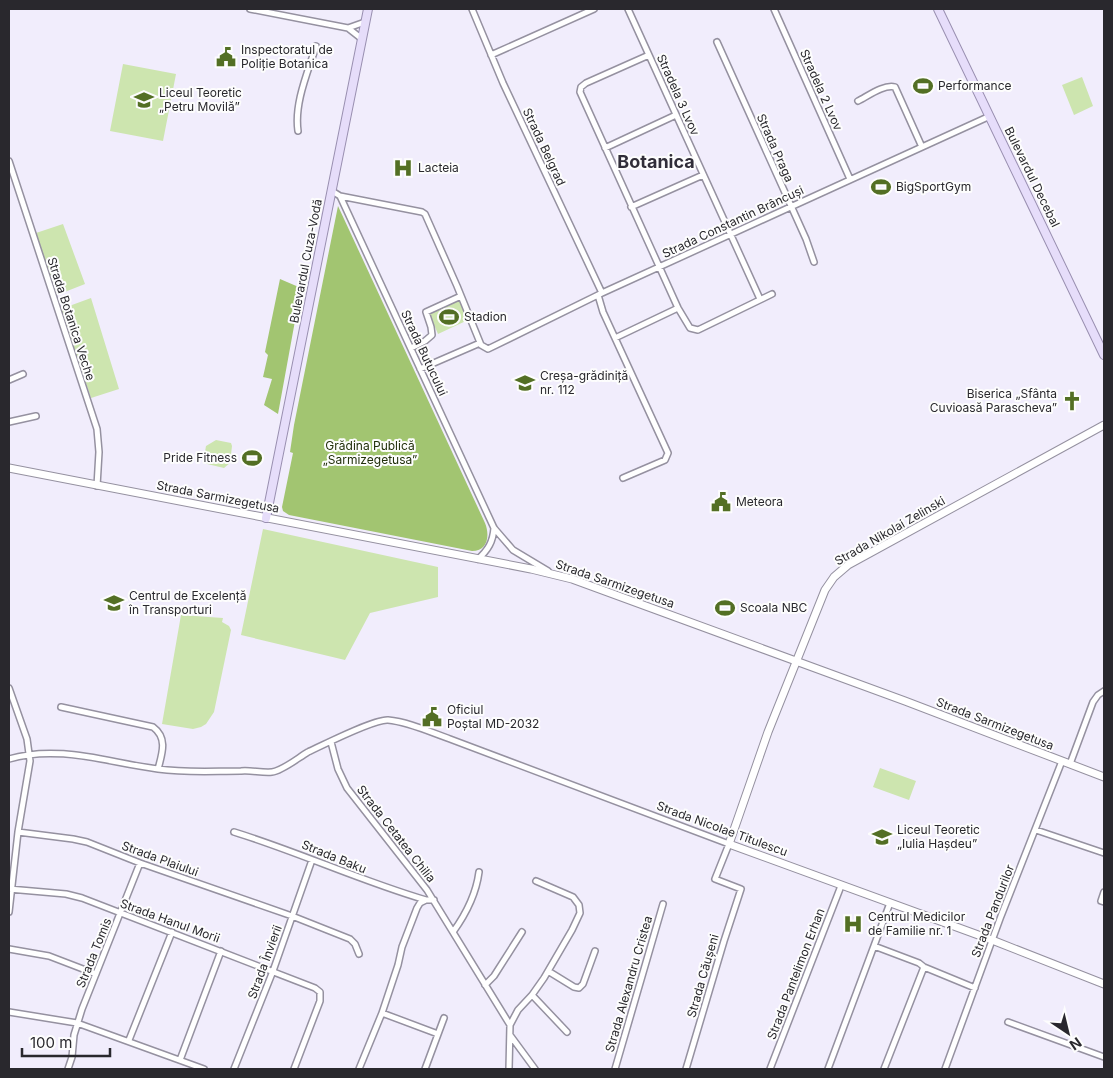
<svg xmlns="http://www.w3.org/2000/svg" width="1113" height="1078" viewBox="0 0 1113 1078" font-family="Inter,sans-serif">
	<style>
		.green { fill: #cde5af }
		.forest { fill: #a2c571 }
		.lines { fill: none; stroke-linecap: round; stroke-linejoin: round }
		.street-casing { stroke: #9591a0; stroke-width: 8 }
		.secondary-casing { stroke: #9591a0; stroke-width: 9 }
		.primary-casing { stroke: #998fb0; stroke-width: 10 }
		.street { stroke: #fff; stroke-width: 5 }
		.secondary { stroke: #fff; stroke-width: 7 }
		.primary { stroke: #e6ddfa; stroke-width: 8 }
		.labels { text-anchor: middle; stroke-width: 4; stroke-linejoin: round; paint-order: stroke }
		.poi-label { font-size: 12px; fill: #29282d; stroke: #fdfdfd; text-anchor: start }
		.street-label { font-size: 12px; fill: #29282d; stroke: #fdfdfd }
		.park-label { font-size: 12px; fill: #22300c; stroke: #fdfdfd }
		.district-label { font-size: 18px; font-weight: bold; fill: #312e39; stroke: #fdfdfd }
	</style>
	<rect width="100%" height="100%" fill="#f1edfc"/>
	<!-- green -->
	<path class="green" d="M 123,64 L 176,74 L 163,141 L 110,131 Z
		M 1082,77 L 1093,106 L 1074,115 L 1062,85 Z
		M 63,224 L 85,284 L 57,295 L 36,233 Z
		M 91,298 L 119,389 L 91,398 L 61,309 Z
		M 459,300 L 468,320 L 438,334 L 429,313 Z
		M 216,440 L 231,443 L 232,446 L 230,463 L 224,468 L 203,463 L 206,446 Z
		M 263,529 L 438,567 L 438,597 L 370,613 L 345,660 L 241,635 Z
		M 181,615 L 223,618 L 222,622 L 229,626 L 231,630 L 214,712 L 206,724 L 201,727 L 193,729 L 162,724 Z
		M 880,768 L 916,781 L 909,800 L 873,787 Z"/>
	<!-- forest -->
	<path class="forest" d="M 338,206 L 485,523 C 490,535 488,551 472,551 L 289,515 L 283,511 L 282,507 L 293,453 L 290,452 L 294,425 Z
		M 280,279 L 301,288 L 278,414 L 264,405 L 272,379 L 263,377 L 268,355 L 265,352 Z"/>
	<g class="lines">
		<defs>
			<path id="street" d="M 250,9 L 348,28 L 362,39
				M 472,9 L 503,83 L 602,293
				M 628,9 L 760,299
				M 774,9 L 850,179
				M 348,28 L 365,22
				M 717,42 L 806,239 L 814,262
				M 491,55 L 594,9
				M 649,55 L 586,83 L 581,87 L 580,92 L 678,308 L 690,328 L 698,330 L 772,294
				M 858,101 C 868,96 884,84 895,87 L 922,147
				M 298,131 C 294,103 308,72 316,46
				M 605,148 L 676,115
				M 9,161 L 97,429 L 99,452 L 97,486
				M 332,191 L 340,196 L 494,528 L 513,550 L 548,571
				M 340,196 L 422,212 L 425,214 L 457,286 L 481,345 L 488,349 L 602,293 L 990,116
				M 631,207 L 703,175
				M 598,295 L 603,312 L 668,453 L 665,460 L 623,478
				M 615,338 L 678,308
				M 411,348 L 425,341 L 432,335 L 431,327 L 426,312 L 461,296
				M 420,369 L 480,343
				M 9,380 L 23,374
				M 9,422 L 36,416
				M 478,559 C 488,550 493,542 494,528
				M 9,688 L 27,739 L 30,761 L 18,832 L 9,912
				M 61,707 L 153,727 C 168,738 162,754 158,769
				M 331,742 L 338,769 L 347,788 L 427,890 L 510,1025 L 509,1069
				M 9,759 C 59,744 109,763 158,769 C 186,773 213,771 241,771 C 251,770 262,773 272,772 C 282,771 298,758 308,752 C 323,745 374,719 388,720 C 409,722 430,732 450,739 L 729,844 L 715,879 L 741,889 L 724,941 L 686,1069
				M 1070,764 L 1093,702 L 1098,695 L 1104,691
				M 1036,830 L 1104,853
				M 18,832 L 73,839 L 87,842 L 140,863 L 292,916 L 350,939 L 355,944 L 359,954
				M 234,832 C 299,852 361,881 426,900 L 434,900
				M 9,889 L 66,894 L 82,898 L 315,988 L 320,992 L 320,1001 L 294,1069
				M 1104,892 L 1101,901 L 1104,902
				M 453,932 C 466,914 476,895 479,872
				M 874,946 L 919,963 L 924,967 L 975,988
				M 9,949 L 49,956 L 96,974
				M 548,971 L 574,987 L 579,988 L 583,984 L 595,951
				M 485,985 L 494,976 L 522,932
				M 532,995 L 567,1032
				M 9,1012 L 77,1023 L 204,1069
				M 382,1013 L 438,1034
				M 1008,1022 L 1104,1057
				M 510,1025 L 518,1010 L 532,995 L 544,978 L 572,930 L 580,913 L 579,905 L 573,897 L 536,881
				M 510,1035 L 535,1069
				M 129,1040 L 172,932
				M 180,1060 L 221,951
				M 68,1069 L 72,1057 L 74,1035 L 82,1009 L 140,863
				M 234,1069 L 273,971 L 312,860
				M 359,1069 L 382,1013 L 398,965 L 402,947 L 417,908 L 420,903 L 426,900
				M 425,1069 L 444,1018
				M 615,1069 L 663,904
				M 770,1069 L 841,886
				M 828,1069 L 890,903
				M 884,1069 L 924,967
				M 945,1069 L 1001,916 L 1062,761"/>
			<path id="secondary" d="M 1104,425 L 848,565 L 834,577 L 825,590 L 768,732 L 729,844 L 992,940 L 1104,984
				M 9,468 L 531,569 L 572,579 L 905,701 L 1104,777"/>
			<path id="primary" d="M 938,9 L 1104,355
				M 266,518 L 368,9"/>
		</defs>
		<!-- street casing -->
		<use href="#street" class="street-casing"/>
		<!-- secondary casing -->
		<use href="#secondary" class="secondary-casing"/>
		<!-- primary casing -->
		<use href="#primary" class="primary-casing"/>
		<!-- street -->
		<use href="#street" class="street"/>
		<!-- secondary -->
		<use href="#secondary" class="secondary"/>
		<!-- primary -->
		<use href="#primary" class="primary"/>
	</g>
	<!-- icons -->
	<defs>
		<symbol id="civic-bare" viewBox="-9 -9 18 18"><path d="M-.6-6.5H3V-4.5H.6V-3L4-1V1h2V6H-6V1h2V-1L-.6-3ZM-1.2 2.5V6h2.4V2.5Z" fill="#536f24" stroke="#fdfdfd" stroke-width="2.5" paint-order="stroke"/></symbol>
		<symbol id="stadium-bare" viewBox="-9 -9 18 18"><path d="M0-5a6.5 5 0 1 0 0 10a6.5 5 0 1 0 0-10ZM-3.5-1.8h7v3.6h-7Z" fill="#536f24" stroke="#fdfdfd" stroke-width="2.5" paint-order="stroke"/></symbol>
		<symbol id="school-bare" viewBox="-9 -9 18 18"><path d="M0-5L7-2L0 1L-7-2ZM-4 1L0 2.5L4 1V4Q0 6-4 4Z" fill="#536f24" stroke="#fdfdfd" stroke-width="2.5" paint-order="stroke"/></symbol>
		<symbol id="hospital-bare" viewBox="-9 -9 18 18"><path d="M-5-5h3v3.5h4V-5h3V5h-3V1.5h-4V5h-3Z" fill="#536f24" stroke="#fdfdfd" stroke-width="2.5" paint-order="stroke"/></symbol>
		<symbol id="church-bare" viewBox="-9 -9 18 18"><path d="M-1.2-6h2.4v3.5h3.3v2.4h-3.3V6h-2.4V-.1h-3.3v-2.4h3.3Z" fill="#536f24" stroke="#fdfdfd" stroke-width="2.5" paint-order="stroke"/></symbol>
		<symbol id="university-bare" viewBox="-9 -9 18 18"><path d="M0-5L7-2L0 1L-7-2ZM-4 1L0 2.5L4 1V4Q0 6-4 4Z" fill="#536f24" stroke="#fdfdfd" stroke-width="2.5" paint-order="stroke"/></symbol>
	</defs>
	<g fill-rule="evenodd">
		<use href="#civic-bare" x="212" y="43" width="28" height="28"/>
		<use href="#stadium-bare" x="909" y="72" width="28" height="28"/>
		<use href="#school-bare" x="130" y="86" width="28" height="28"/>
		<use href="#hospital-bare" x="389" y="154" width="28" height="28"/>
		<use href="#stadium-bare" x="867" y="173" width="28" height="28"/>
		<use href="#stadium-bare" x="435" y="303" width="28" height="28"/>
		<use href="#school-bare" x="511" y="369" width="28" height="28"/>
		<use href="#church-bare" x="1058" y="387" width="28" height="28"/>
		<use href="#stadium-bare" x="238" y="444" width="28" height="28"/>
		<use href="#civic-bare" x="707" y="488" width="28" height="28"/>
		<use href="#university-bare" x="100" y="589" width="28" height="28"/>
		<use href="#stadium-bare" x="711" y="594" width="28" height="28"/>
		<use href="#civic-bare" x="418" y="703" width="28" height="28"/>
		<use href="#school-bare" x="868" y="823" width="28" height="28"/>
		<use href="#hospital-bare" x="839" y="910" width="28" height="28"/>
	</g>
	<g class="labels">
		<!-- poi labels -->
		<g class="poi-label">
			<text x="241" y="54">Inspectoratul de<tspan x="241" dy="14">Poliție Botanica</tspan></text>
			<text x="938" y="90">Performance</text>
			<text x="159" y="97">Liceul Teoretic<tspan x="159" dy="14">„Petru Movilă”</tspan></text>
			<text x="418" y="172">Lacteia</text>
			<text x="896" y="191">BigSportGym</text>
			<text x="464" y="321">Stadion</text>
			<text x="540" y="380">Creșa-grădiniță<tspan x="540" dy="14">nr. 112</tspan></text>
			<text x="1057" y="398" text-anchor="end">Biserica „Sfânta<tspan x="1057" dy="14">Cuvioasă Parascheva”</tspan></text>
			<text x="237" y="462" text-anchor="end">Pride Fitness</text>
			<text x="736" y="506">Meteora</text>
			<text x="129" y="600">Centrul de Excelență<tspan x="129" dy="14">în Transporturi</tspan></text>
			<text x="740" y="612">Scoala NBC</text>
			<text x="447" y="714">Oficiul<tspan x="447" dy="14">Poștal MD-2032</tspan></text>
			<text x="897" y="834">Liceul Teoretic<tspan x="897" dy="14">„Iulia Hașdeu”</tspan></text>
			<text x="868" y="921">Centrul Medicilor<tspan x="868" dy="14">de Familie nr. 1</tspan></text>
		</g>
		<!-- street labels -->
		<g class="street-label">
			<text transform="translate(821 90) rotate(66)" y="4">Stradela 2 Lvov</text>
			<text transform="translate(678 95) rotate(66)" y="4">Stradela 3 Lvov</text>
			<text transform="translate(544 147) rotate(65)" y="4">Strada Belgrad</text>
			<text transform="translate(775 148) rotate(66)" y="4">Strada Praga</text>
			<text transform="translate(1032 177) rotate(64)" y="4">Bulevardul Decebal</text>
			<text transform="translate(733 222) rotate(-25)" y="4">Strada Constantin Brâncuși</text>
			<text transform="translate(306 261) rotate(-79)" y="4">Bulevardul Cuza-Vodă</text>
			<text transform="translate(71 319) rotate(72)" y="4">Strada Botanica Veche</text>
			<text transform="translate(424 353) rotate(65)" y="4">Strada Butucului</text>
			<text transform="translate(218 497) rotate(11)" y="4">Strada Sarmizegetusa</text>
			<text transform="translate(890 531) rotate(-30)" y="4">Strada Nikolai Zelinski</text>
			<text transform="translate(615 584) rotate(19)" y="4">Strada Sarmizegetusa</text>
			<text transform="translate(995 724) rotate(21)" y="4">Strada Sarmizegetusa</text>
			<text transform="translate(722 829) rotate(20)" y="4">Strada Nicolae Titulescu</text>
			<text transform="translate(396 834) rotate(52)" y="4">Strada Cetatea Chilia</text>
			<text transform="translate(334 857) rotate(22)" y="4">Strada Baku</text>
			<text transform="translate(160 859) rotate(20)" y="4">Strada Plaiului</text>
			<text transform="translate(993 911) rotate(-69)" y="4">Strada Pandurilor</text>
			<text transform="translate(170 921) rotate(20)" y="4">Strada Hanul Morii</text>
			<text transform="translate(94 953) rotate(-68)" y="4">Strada Tomis</text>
			<text transform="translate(265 962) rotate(-70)" y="4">Strada Învierii</text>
			<text transform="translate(796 974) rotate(-69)" y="4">Strada Pantelimon Erhan</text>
			<text transform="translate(703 976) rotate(-74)" y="4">Strada Căușeni</text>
			<text transform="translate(629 984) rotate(-74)" y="4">Strada Alexandru Cristea</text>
		</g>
		<!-- park labels -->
		<g class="park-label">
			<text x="370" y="450">Grădina Publică<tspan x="370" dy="14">„Sarmizegetusa”</tspan></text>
		</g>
		<!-- district labels -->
		<g class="district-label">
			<text x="656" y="168">Botanica</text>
		</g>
	</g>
	<!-- border -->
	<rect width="1113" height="1078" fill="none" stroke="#29282d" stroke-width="20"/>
	<!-- north arrow -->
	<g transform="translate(1068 1033) rotate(145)" stroke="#fdfdfd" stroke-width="4" paint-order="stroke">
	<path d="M0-4L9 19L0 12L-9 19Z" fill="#29282d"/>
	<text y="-8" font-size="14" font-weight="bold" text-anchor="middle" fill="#29282d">N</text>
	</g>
	<!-- scale -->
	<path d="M22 1048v8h88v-8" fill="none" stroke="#29282d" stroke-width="2.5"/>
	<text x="30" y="1048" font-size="15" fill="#29282d" stroke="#fdfdfd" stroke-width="4" paint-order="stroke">100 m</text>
</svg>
